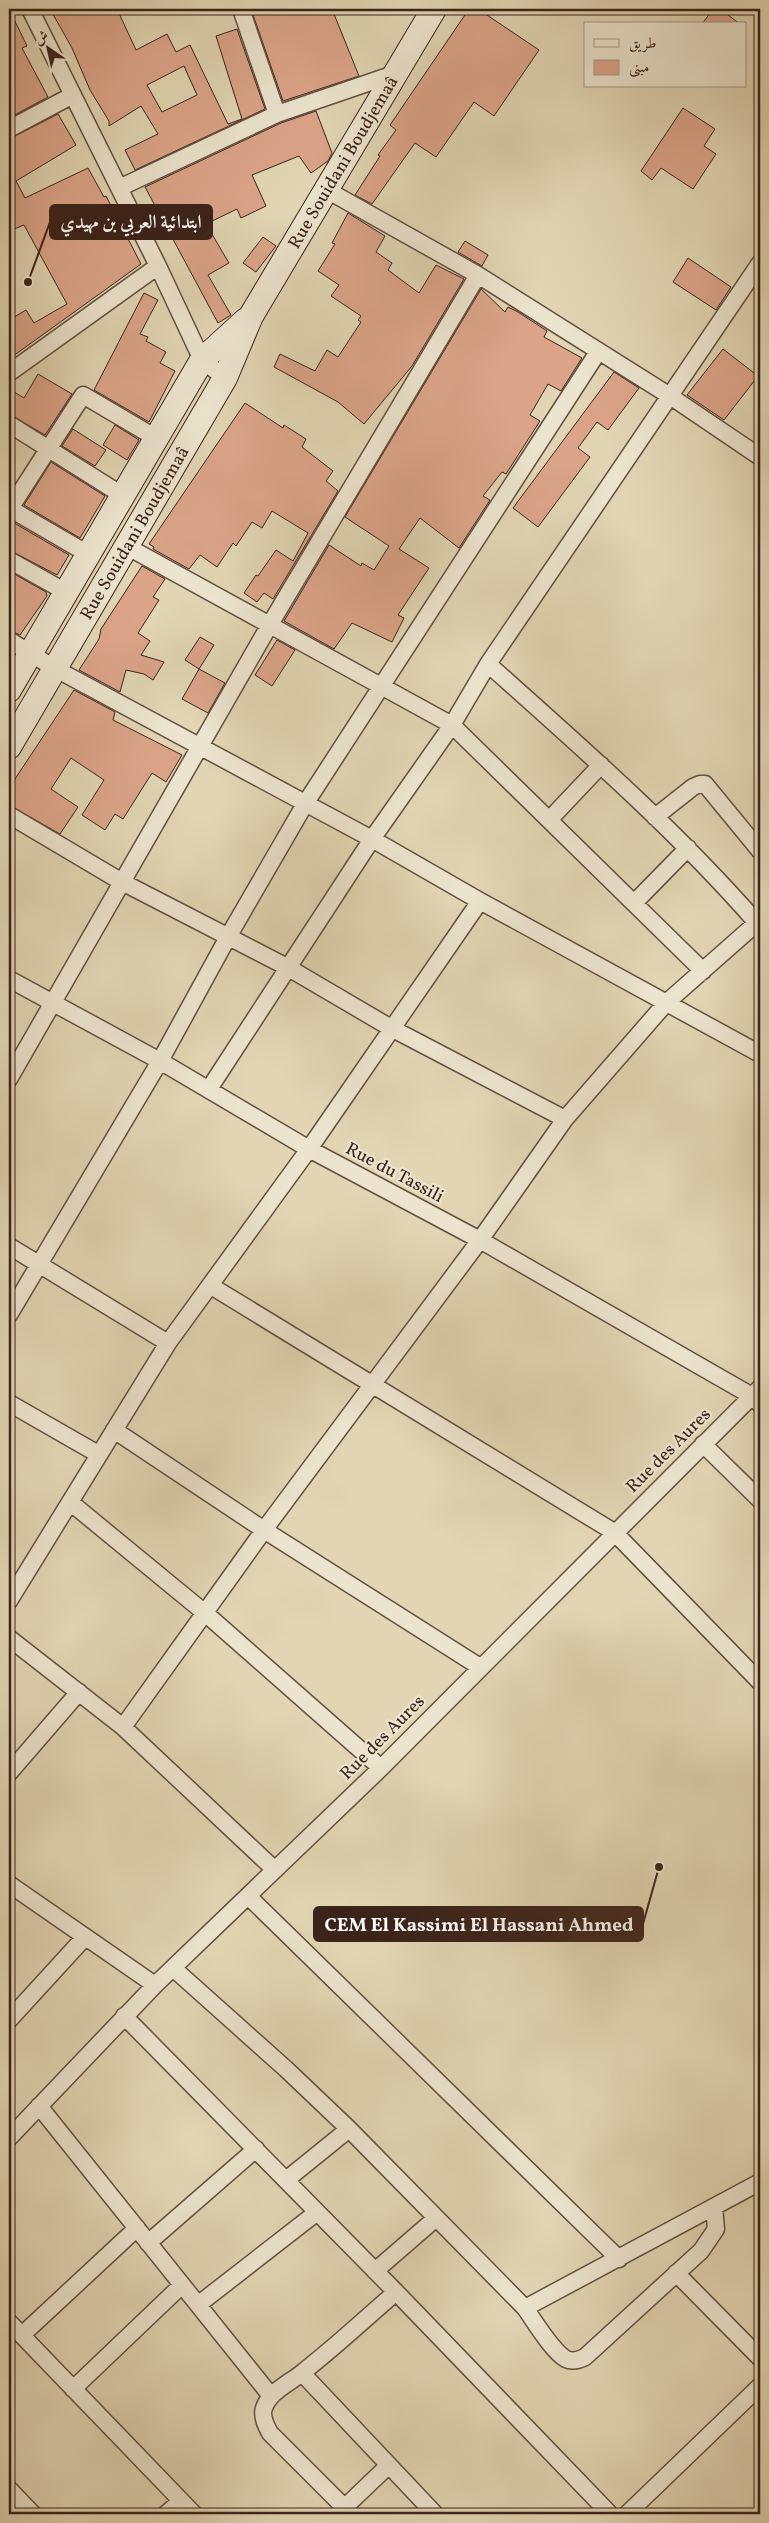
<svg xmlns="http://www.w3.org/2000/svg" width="769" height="2523" viewBox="0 0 769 2523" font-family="Vollkorn,Amiri,serif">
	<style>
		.building { fill: #dba489; stroke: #3b231a; fill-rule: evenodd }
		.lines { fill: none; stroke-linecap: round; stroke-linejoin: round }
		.minor-casing { stroke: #645040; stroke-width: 19 }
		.secondary-casing { stroke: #3b231a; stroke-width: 26 }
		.minor { stroke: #ece4ce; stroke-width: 16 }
		.secondary { stroke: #ece4ce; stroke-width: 24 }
		.labels { text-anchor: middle; stroke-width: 4.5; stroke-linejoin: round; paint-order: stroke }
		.street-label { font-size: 18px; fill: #3b231a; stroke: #ece4ce }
		.leader { fill: none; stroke: #3b231a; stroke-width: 2 }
		.callout-dot { fill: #3b231a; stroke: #ece4ce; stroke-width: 2 }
		.callout { fill: #3b231a; stroke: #3b231a; stroke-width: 2 }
		.callout-label { font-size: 19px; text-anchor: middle; font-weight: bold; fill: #fff }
	</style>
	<rect width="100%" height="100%" fill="#e1d5b3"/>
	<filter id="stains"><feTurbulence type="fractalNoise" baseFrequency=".004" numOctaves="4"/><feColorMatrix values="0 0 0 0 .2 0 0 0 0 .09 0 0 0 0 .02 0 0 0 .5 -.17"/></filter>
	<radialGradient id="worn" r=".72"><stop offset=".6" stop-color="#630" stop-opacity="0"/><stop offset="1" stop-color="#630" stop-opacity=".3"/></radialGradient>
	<!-- building -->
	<path class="building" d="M 9,9 L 27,46 L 22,48 L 48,97 L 9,118 Z
		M 50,9 L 117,9 L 136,50 L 167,34 L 176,52 L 190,45 L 228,124 L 242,119 L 216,36 L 237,29 L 265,109 L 135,170 L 125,150 L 158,134 L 141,106 L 109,126 L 109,121 L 90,90 L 72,48 ZM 184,66 L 197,95 L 162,112 L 147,85 Z
		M 251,9 L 332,9 L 359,76 L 283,101 Z
		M 469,9 L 478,9 L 539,50 L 494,116 L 474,102 L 436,157 L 415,143 L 372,204 L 355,195 L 380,156 L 378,155 L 396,130 L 390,125 Z
		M 713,9 L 720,9 L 740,24 L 702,24 Z
		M 683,108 L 715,129 L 704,146 L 716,154 L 693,189 L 661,168 L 652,180 L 641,171 Z
		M 316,111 L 332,153 L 328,161 L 311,173 L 299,156 L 252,175 L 266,206 L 241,218 L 237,209 L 206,224 L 229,263 L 208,275 L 231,315 L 218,323 L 145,187 L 281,123 Z
		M 58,114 L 76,145 L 16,181 L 25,198 L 88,168 L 104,197 L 106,196 L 141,264 L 9,359 L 9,320 L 26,310 L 34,323 L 67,304 L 24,225 L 9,231 L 9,139 Z
		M 348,213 L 385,236 L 376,252 L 392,263 L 388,270 L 419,293 L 436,265 L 464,279 L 412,366 L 364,424 L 338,402 L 274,367 L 280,354 L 315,371 L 327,350 L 338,357 L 361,322 L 358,320 L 361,316 L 331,296 L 339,285 L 318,271 L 335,244 L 332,243 Z
		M 263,237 L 276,246 L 256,272 L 243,263 Z
		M 465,241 L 488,255 L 482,266 L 458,252 Z
		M 688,258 L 731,287 L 716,310 L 673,282 Z
		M 481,289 L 505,312 L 508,307 L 518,312 L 547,331 L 544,337 L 582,358 L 561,391 L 548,384 L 530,415 L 540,421 L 506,474 L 502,472 L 483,496 L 490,500 L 459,548 L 420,518 L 399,549 L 429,568 L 398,615 L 404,618 L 392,642 L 352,623 L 334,649 L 284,621 L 329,545 L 361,566 L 362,563 L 374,570 L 389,546 L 345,517 Z
		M 144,293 L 158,300 L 140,334 L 148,337 L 146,341 L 166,352 L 160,363 L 175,371 L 149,422 L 94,390 Z
		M 723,349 L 758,376 L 724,420 L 687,395 Z
		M 614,372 L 639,388 L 608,430 L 597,422 L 578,448 L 590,457 L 538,527 L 513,508 Z
		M 38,374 L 72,394 L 45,435 L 9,414 L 9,389 L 24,398 Z
		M 245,403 L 283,428 L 284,425 L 306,439 L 302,447 L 333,471 L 326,481 L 338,491 L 273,599 L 264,593 L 257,602 L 244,593 L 256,575 L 258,576 L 276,550 L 293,561 L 308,533 L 272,511 L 262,528 L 252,522 L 236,546 L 233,543 L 217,567 L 200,555 L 189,569 L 153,549 L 154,547 L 149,544 Z
		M 115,425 L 139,440 L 127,460 L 103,445 Z
		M 73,429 L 106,450 L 95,466 L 62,446 Z
		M 51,462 L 105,496 L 80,538 L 24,505 Z
		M 9,520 L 69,555 L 57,575 L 9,550 Z
		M 142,566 L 165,579 L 153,597 L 159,600 L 138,633 L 150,641 L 141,655 L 164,662 L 153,680 L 144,674 L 126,670 L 120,692 L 79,670 L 99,639 L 101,629 Z
		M 9,571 L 46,592 L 47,596 L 20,635 L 9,630 Z
		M 200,637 L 214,645 L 199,669 L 185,660 Z
		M 277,640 L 295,650 L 272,686 L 255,675 Z
		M 199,669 L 225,683 L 208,713 L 182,699 Z
		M 74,690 L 115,712 L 113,720 L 182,755 L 166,782 L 152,773 L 123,819 L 115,814 L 105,830 L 82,815 L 104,780 L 71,758 L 51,789 L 78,807 L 60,834 L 9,805 L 9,788 Z"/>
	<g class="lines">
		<defs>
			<path id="minor" d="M 30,9 L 158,266 L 202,360 L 225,378
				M 241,9 L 277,114
				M 9,129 L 73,95
				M 119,188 L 277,114 L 397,73
				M 325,189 L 478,275 L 670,396 L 760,457
				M 9,373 L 158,266
				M 9,424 L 122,495
				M 9,508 L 88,554
				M 9,510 L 83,395 L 156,438
				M 126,546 L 452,725 L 703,971
				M 9,560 L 66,592
				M 9,640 L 54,668 L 372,839 L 480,901 L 760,1054
				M 488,664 C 581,747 675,829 757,923
				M 9,815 L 122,882 L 287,967 L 391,1028 L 565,1119
				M 655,817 L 693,787 L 700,784 L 705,784 L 760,851
				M 549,820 L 601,765
				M 634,903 L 688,848
				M 9,979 L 160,1061 L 309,1149 L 480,1240 L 752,1396 L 760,1404
				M 9,1079 L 269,626 L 478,275
				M 209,1089 L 372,839 L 452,725 L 488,664 L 760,263
				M 9,1246 L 168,1343
				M 211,1286 L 614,1532 L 760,1682
				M 9,1315 L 160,1061 L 228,937 L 305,804 L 598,352
				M 9,1403 L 98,1454
				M 114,1430 L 264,1530 L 480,1667
				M 703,1444 L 760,1500
				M 70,1502 L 205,1613 L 381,1768
				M 9,1601 L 168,1343 L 309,1149 L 480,901
				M 9,1638 L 123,1727 L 275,1870
				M 123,1727 L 264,1530 L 480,1240 L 565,1119 L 666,1003 L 760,920
				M 9,1773 L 79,1692
				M 9,1884 L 155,1985 L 381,1768 L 760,1388
				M 248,1896 L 619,2259
				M 173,1968 L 286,2069 L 349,2129 L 525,2308 L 760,2182
				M 124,2016 L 396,2292 L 610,2514
				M 9,2020 L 85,1937
				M 39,2106 L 271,2396
				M 9,2138 L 155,1985
				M 286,2180 L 349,2129
				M 148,2243 L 256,2149
				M 375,2271 L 435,2219
				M 676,2273 L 760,2358
				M 199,2304 L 316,2213
				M 525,2308 C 535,2322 552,2351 566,2359 C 572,2362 579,2360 585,2357 L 701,2251 L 716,2229 L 714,2207
				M 9,2322 L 194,2514
				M 22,2335 L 137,2228
				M 302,2373 L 435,2514
				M 73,2389 L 182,2285
				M 9,2489 L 33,2514
				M 344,2508 L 389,2465
				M 166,2514 L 181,2501
				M 351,2514 L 270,2433 C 266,2426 261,2416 264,2408 C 270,2391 290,2383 303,2372 C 335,2347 365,2319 396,2292
				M 627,2514 L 760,2386"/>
			<g id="secondary">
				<path d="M 9,690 L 202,360 L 246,320"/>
				<path id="s1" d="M 9,747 L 225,378 L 251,316 L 434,9"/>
			</g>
		</defs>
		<!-- minor casing -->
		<use href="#minor" class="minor-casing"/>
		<!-- secondary casing -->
		<use href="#secondary" class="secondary-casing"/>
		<!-- minor -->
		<use href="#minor" class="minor"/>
		<!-- secondary -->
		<use href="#secondary" class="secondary"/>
	</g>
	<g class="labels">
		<!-- street labels -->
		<g class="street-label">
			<text dy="6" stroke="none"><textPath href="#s1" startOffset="674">Rue Souidani Boudjemaâ</textPath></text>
			<text dy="6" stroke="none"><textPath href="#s1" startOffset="248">Rue Souidani Boudjemaâ</textPath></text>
			<text transform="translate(395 1172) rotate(28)" y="6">Rue du Tassili</text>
			<text transform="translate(668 1450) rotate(-45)" y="6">Rue des Aures</text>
			<text transform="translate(382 1737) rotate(-45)" y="6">Rue des Aures</text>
		</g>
	</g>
	<!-- callouts -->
	<path class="leader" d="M28 282L50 222M659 1867L643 1924"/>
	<g class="callout-dot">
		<circle cx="28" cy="282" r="5"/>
		<circle cx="659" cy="1867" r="5"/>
	</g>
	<g class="callout">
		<rect x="50" y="205" width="162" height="34" rx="5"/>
		<rect x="314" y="1907" width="329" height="34" rx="5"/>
	</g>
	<g class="callout-label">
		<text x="131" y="228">ابتدائية العربي بن مهيدي</text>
		<text x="479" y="1931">CEM El Kassimi El Hassani Ahmed</text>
	</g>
	<!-- margin -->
	<rect width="769" height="2523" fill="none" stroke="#e1d5b3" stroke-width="30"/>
	<rect x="10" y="10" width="749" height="2503" fill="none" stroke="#3b231a" stroke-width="2.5"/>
	<rect x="15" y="15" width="739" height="2493" fill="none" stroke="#3b231a"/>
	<!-- legend -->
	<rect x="584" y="22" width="162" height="65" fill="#ece4ce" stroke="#a59786"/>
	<rect x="594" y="39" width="25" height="8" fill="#ece4ce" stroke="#a59786"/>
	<text x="629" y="48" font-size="15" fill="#3b231a">طريق</text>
	<rect x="594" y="60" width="25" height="15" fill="#dba489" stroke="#a59786"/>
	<text x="629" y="72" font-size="15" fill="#3b231a">مبنى</text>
	<!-- north arrow -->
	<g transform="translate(48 48) rotate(326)" stroke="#ece4ce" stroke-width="4" paint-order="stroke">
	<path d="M0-4L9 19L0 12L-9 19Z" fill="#3b231a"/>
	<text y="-8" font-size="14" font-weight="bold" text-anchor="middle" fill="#3b231a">ش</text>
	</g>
	<rect width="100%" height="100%" filter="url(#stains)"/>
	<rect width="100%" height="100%" fill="url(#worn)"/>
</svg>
